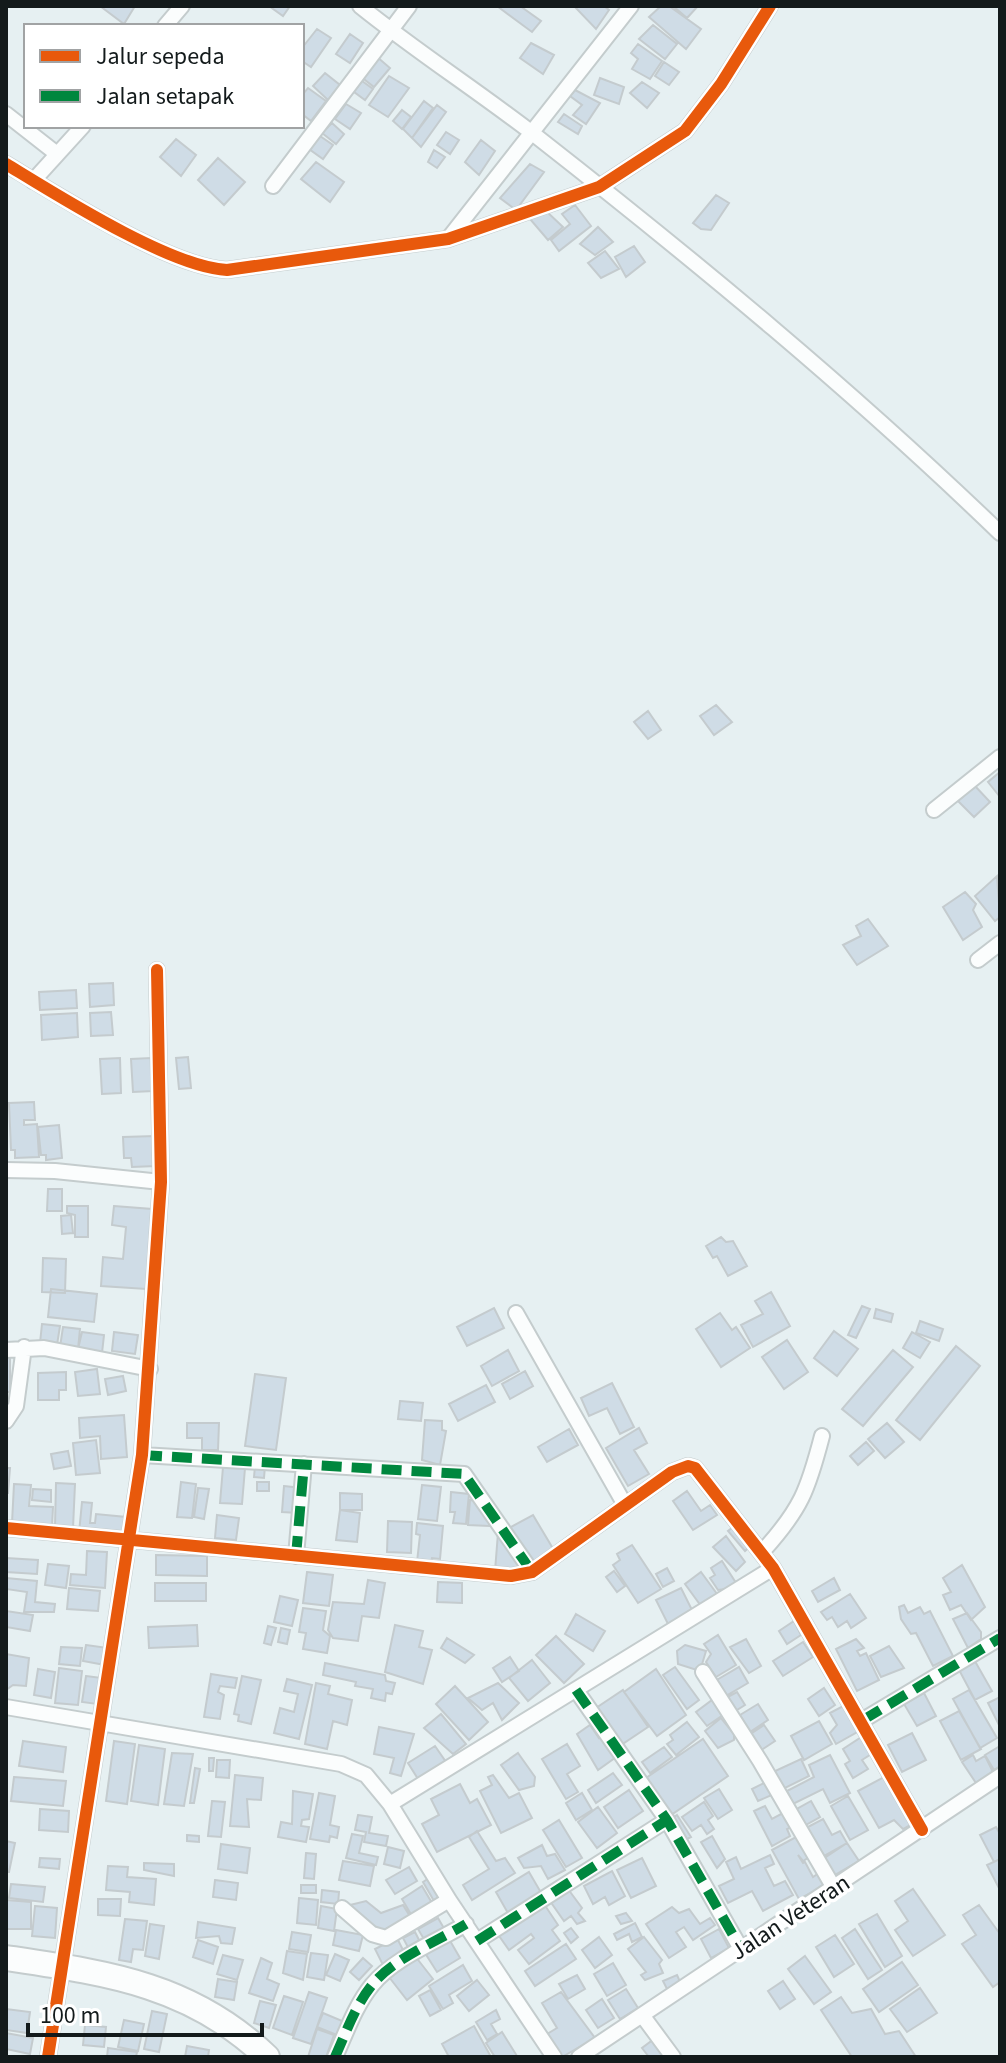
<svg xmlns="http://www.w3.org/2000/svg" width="1006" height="2063" viewBox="0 0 1006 2063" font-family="'Source Sans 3',sans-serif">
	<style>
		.building { fill: #cfdce6; stroke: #c4cbce; stroke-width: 2 }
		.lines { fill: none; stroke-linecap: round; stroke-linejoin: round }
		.street-casing { stroke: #c4cccd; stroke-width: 18 }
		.primary-casing { stroke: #c4cccd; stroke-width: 28 }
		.street { stroke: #fbfdfd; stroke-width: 14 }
		.primary { stroke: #fbfdfd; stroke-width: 24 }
		.quiet { stroke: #00873e; stroke-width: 10; stroke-dasharray: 20 10; stroke-linecap: butt }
		.cycleway-casing { stroke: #fff; stroke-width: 17 }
		.cycleway { stroke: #e8590c; stroke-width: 12 }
		.labels { text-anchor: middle; stroke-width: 7; stroke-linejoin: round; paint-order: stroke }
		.street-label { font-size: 24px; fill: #131a1b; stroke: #fff }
	</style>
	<rect width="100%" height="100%" fill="#e6f0f2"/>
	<!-- building -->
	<path class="building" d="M 100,6 L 135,6 L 124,24 Z
		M 269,6 L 290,6 L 283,16 Z
		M 497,6 L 520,6 L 541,21 L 532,32 Z
		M 574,6 L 604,6 L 609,10 L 596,29 Z
		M 661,6 L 669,6 L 701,29 L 686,49 L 649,17 Z
		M 673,6 L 698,6 L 687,18 Z
		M 653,25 L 677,44 L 665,59 L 639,39 Z
		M 317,29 L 331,38 L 311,67 L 302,61 L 302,48 Z
		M 350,34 L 363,43 L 350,63 L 336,54 Z
		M 531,43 L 554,55 L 543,74 L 520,58 Z
		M 638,44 L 662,61 L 650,79 L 632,69 L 638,59 L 631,53 Z
		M 376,56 L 390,68 L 374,87 L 360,76 Z
		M 664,62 L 679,72 L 669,85 L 655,76 Z
		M 325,73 L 340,85 L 328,100 L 313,86 Z
		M 389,76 L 409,88 L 388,117 L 369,105 Z
		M 358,78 L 373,89 L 365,100 L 350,89 Z
		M 600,78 L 624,87 L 619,104 L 594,95 Z
		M 642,82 L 659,93 L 647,108 L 630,93 Z
		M 308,88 L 326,101 L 311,121 L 302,114 L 302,95 Z
		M 575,90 L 600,103 L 586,124 L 573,115 L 582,105 L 570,96 Z
		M 424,101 L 433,108 L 412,138 L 403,129 Z
		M 346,104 L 361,113 L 350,129 L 335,119 Z
		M 437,105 L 446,112 L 421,147 L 412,138 Z
		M 402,110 L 411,117 L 402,129 L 393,121 Z
		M 564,114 L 582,126 L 578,134 L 558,122 Z
		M 332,123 L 344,134 L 336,144 L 322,133 Z
		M 446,132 L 459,140 L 450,154 L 437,145 Z
		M 320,136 L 333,145 L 323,159 L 309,149 Z
		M 176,139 L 196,155 L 181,176 L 160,157 Z
		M 481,140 L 495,151 L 479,175 L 465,162 Z
		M 434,150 L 445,157 L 437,168 L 428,162 Z
		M 218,158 L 245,182 L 224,205 L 198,180 Z
		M 316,162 L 344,182 L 330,202 L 301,179 Z
		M 530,164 L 544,172 L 516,210 L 500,198 Z
		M 716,195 L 729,203 L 711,230 L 701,229 L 693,223 Z
		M 575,205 L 591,226 L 559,251 L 551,240 L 570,224 L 562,214 Z
		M 545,210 L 563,227 L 548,240 L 530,219 Z
		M 598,227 L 613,242 L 595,255 L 580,244 Z
		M 634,246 L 645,262 L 626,277 L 615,257 Z
		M 605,251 L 619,269 L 601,278 L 588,263 Z
		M 716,705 L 732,722 L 714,735 L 700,716 Z
		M 648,711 L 661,730 L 648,739 L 634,722 Z
		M 1000,772 L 1000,797 L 988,782 Z
		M 975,786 L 990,802 L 974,817 L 958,801 Z
		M 997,876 L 1000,917 L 995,921 L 975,896 Z
		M 965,892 L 976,904 L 973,910 L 982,927 L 963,940 L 943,907 Z
		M 868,919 L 888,946 L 857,965 L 843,945 L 861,936 L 856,926 Z
		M 113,983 L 114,1005 L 90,1007 L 89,984 Z
		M 76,990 L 77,1008 L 40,1010 L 39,992 Z
		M 111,1012 L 113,1035 L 91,1036 L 90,1013 Z
		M 77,1013 L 78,1037 L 42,1040 L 41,1015 Z
		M 188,1057 L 191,1088 L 179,1089 L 176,1058 Z
		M 120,1058 L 121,1093 L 102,1094 L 100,1059 Z
		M 151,1058 L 153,1091 L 133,1092 L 131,1059 Z
		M 34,1102 L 35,1120 L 24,1120 L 24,1125 L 37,1124 L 39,1157 L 15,1158 L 15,1150 L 11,1150 L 9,1103 Z
		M 59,1125 L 62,1158 L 46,1160 L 46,1155 L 41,1155 L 38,1127 Z
		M 155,1136 L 156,1166 L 132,1167 L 131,1158 L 124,1158 L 123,1137 Z
		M 48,1189 L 62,1189 L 62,1211 L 47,1211 Z
		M 67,1206 L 88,1206 L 88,1237 L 75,1237 L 75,1215 L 67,1213 Z
		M 114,1206 L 152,1209 L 146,1289 L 101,1286 L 103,1257 L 123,1259 L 126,1227 L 112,1225 Z
		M 71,1215 L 73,1233 L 62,1234 L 61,1216 Z
		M 721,1237 L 726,1242 L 733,1241 L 747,1266 L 728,1276 L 717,1256 L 713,1258 L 706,1246 Z
		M 43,1258 L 66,1259 L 65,1293 L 42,1292 Z
		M 51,1289 L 97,1294 L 94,1322 L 48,1317 Z
		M 771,1292 L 790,1326 L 753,1347 L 741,1325 L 763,1314 L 755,1301 Z
		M 862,1306 L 870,1309 L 856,1338 L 848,1335 Z
		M 494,1308 L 504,1328 L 467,1346 L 457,1327 Z
		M 876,1309 L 893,1314 L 891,1322 L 874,1318 Z
		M 720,1313 L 732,1330 L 736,1327 L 750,1348 L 721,1367 L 696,1329 Z
		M 920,1321 L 943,1329 L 939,1341 L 916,1333 Z
		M 42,1324 L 60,1326 L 57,1345 L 40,1343 Z
		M 63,1327 L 80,1329 L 78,1349 L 60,1347 Z
		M 834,1331 L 858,1349 L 837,1376 L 814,1358 Z
		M 82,1332 L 104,1335 L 102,1353 L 78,1349 Z
		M 114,1332 L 138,1335 L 135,1354 L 112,1351 Z
		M 912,1332 L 930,1342 L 920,1358 L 903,1348 Z
		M 787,1340 L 808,1372 L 784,1389 L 762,1357 Z
		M 956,1346 L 980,1366 L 920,1440 L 896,1420 Z
		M 508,1350 L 519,1371 L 492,1386 L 481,1366 Z
		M 893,1350 L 913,1367 L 863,1426 L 842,1409 Z
		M 6,1356 L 10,1356 L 10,1392 L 6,1392 Z
		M 97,1369 L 100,1394 L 78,1396 L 75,1372 Z
		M 525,1371 L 533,1386 L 510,1399 L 502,1384 Z
		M 66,1372 L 66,1390 L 59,1390 L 59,1400 L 38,1400 L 38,1373 Z
		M 255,1374 L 286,1378 L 276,1450 L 245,1446 Z
		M 123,1376 L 126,1391 L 108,1395 L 105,1379 Z
		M 612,1383 L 634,1427 L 620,1434 L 607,1408 L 589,1416 L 581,1398 Z
		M 486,1385 L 495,1402 L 458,1421 L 449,1404 Z
		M 400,1401 L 423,1403 L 421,1421 L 398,1419 Z
		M 124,1415 L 127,1457 L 101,1459 L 100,1436 L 80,1438 L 79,1418 Z
		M 425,1420 L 442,1421 L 442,1430 L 446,1431 L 440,1465 L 422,1460 Z
		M 187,1423 L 219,1423 L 218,1450 L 202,1450 L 202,1438 L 187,1438 Z
		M 887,1423 L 904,1442 L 885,1458 L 868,1439 Z
		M 639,1428 L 647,1443 L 634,1450 L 649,1474 L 628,1486 L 606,1448 Z
		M 569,1429 L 578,1445 L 547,1462 L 538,1447 Z
		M 96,1440 L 100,1473 L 76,1475 L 73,1443 Z
		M 866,1442 L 874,1451 L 858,1465 L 850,1456 Z
		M 68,1451 L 71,1466 L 54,1469 L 51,1454 Z
		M 255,1466 L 265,1466 L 264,1478 L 254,1477 Z
		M 223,1467 L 245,1468 L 242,1504 L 220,1503 Z
		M 6,1468 L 10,1468 L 8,1493 L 6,1493 Z
		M 181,1482 L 196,1484 L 192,1518 L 177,1517 Z
		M 257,1482 L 269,1482 L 269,1491 L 257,1491 Z
		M 56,1483 L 75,1484 L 73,1528 L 55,1527 Z
		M 14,1484 L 31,1485 L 29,1506 L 53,1507 L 52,1526 L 12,1523 Z
		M 422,1485 L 441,1487 L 437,1521 L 418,1519 Z
		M 284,1486 L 301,1488 L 298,1513 L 282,1512 Z
		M 198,1488 L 209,1489 L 204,1519 L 194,1517 Z
		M 33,1489 L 51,1490 L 51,1502 L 32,1500 Z
		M 687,1491 L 701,1511 L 710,1505 L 717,1515 L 693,1530 L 673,1501 Z
		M 451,1492 L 469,1494 L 466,1524 L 453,1523 L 455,1512 L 450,1512 Z
		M 340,1493 L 362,1494 L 362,1510 L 340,1510 Z
		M 470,1500 L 482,1501 L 485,1517 L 489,1517 L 489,1526 L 468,1525 Z
		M 82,1502 L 92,1503 L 90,1523 L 95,1523 L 96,1514 L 126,1517 L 123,1537 L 79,1533 Z
		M 340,1510 L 360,1513 L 357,1542 L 336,1540 Z
		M 217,1515 L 239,1518 L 236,1540 L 215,1538 Z
		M 533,1515 L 555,1552 L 530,1566 L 509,1528 Z
		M 388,1521 L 412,1522 L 411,1553 L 387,1552 Z
		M 417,1523 L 443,1526 L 440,1559 L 432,1558 L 431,1563 L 417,1562 L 420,1535 L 416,1534 Z
		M 737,1524 L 753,1544 L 745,1551 L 728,1531 Z
		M 498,1533 L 524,1567 L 518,1566 L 518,1572 L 495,1571 Z
		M 726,1536 L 745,1562 L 736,1571 L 713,1547 Z
		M 632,1545 L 661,1589 L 638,1603 L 613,1565 L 620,1560 L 617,1554 Z
		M 87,1551 L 107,1552 L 105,1588 L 70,1585 L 71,1574 L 86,1575 Z
		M 156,1555 L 207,1556 L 207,1576 L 156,1575 Z
		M 6,1558 L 38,1560 L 37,1574 L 6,1572 Z
		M 722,1561 L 738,1586 L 727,1593 L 725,1589 L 718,1590 L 710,1578 L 715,1575 L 711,1568 Z
		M 48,1564 L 69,1566 L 66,1588 L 45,1585 Z
		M 962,1565 L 985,1607 L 971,1620 L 961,1605 L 950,1610 L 943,1595 L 951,1592 L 943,1578 Z
		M 667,1568 L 674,1581 L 663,1587 L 656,1574 Z
		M 614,1571 L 625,1586 L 617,1592 L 606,1577 Z
		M 307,1572 L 333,1575 L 329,1606 L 303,1603 Z
		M 701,1572 L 720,1598 L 704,1610 L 685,1584 Z
		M 6,1578 L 37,1581 L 35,1602 L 55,1604 L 54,1612 L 24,1612 L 27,1592 L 6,1589 Z
		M 834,1578 L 840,1590 L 818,1602 L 812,1591 Z
		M 368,1580 L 385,1583 L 379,1618 L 362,1616 L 358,1641 L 333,1638 L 328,1630 L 333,1602 L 364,1604 Z
		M 438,1582 L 462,1583 L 462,1603 L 437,1602 Z
		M 155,1583 L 206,1583 L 206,1601 L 155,1601 Z
		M 69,1588 L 100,1591 L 98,1611 L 67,1609 Z
		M 681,1588 L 694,1614 L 669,1626 L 656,1600 Z
		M 850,1594 L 866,1618 L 851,1628 L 847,1621 L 838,1627 L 832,1617 L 827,1620 L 821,1612 Z
		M 280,1596 L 298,1600 L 292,1626 L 274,1622 Z
		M 904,1605 L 908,1613 L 920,1607 L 924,1614 L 930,1611 L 953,1656 L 933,1666 L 916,1633 L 911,1634 L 901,1619 L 899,1607 Z
		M 303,1608 L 326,1611 L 323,1630 L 330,1636 L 327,1653 L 303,1649 L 306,1633 L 299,1632 Z
		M 6,1611 L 33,1615 L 30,1631 L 6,1627 Z
		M 967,1613 L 981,1632 L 981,1639 L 968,1648 L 953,1619 Z
		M 576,1614 L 605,1631 L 593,1651 L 565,1634 Z
		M 794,1621 L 801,1635 L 787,1644 L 779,1631 Z
		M 197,1625 L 198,1646 L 149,1648 L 148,1627 Z
		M 395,1625 L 423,1631 L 419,1647 L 432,1650 L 423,1684 L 385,1672 Z
		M 268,1626 L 276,1628 L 271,1645 L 264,1643 Z
		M 281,1628 L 290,1630 L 287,1644 L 278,1642 Z
		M 718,1635 L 736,1665 L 716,1677 L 706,1662 L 711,1654 L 704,1644 Z
		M 556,1636 L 584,1664 L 564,1683 L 536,1655 Z
		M 447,1638 L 474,1655 L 465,1663 L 441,1648 Z
		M 746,1639 L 761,1666 L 749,1673 L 730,1647 Z
		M 856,1639 L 864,1648 L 857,1651 L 860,1656 L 866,1653 L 879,1680 L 857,1691 L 836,1649 Z
		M 803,1642 L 813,1657 L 783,1676 L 773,1661 Z
		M 86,1645 L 108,1648 L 105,1665 L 83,1661 Z
		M 685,1645 L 706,1651 L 700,1671 L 678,1664 L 677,1651 Z
		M 889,1646 L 904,1668 L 881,1677 L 870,1656 Z
		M 61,1647 L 82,1648 L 80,1666 L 59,1664 Z
		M 6,1654 L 29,1658 L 26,1686 L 13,1685 L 6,1690 Z
		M 972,1656 L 992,1691 L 975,1700 L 957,1666 Z
		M 510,1657 L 519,1671 L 502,1682 L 493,1668 Z
		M 532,1660 L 550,1683 L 528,1701 L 509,1678 Z
		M 325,1663 L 385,1675 L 386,1681 L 395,1683 L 392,1694 L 386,1693 L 385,1701 L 371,1698 L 373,1689 L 355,1686 L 356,1682 L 323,1675 Z
		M 675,1667 L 699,1700 L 687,1709 L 663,1675 Z
		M 739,1667 L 748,1683 L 724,1697 L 715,1681 Z
		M 59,1668 L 82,1671 L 78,1705 L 55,1703 Z
		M 38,1669 L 55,1672 L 51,1698 L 34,1695 Z
		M 656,1669 L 686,1715 L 657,1736 L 624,1692 Z
		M 211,1674 L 237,1678 L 235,1688 L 220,1686 L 218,1692 L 224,1695 L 220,1719 L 204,1717 Z
		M 86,1676 L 102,1678 L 97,1704 L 82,1702 Z
		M 242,1676 L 261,1680 L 251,1724 L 238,1721 L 239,1715 L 234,1714 Z
		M 287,1679 L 312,1685 L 299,1739 L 274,1733 L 280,1708 L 294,1712 L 298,1694 L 284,1691 Z
		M 316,1683 L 330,1686 L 328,1694 L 352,1700 L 347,1725 L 333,1721 L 327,1749 L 305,1744 Z
		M 498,1683 L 519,1703 L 502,1720 L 493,1703 L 482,1710 L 468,1698 Z
		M 455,1686 L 488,1722 L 469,1740 L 436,1704 Z
		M 824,1688 L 835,1705 L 819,1716 L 808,1699 Z
		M 623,1690 L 648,1727 L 621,1745 L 596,1708 Z
		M 969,1690 L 997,1738 L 980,1748 L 953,1699 Z
		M 737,1692 L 745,1705 L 732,1713 L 724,1699 Z
		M 924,1693 L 936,1716 L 917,1726 L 904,1704 Z
		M 1000,1697 L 1000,1727 L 988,1703 Z
		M 712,1700 L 723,1715 L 707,1726 L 696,1712 Z
		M 758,1704 L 768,1720 L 750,1732 L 740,1715 Z
		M 845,1705 L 859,1731 L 836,1744 L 830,1733 L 837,1725 L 830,1713 Z
		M 959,1711 L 981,1749 L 961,1760 L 940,1721 Z
		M 441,1714 L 466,1744 L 453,1754 L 424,1728 Z
		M 721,1718 L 734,1734 L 734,1740 L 718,1748 L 705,1731 Z
		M 819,1721 L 832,1744 L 804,1760 L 791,1736 Z
		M 687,1722 L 699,1737 L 676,1755 L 667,1744 L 673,1740 L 670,1735 Z
		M 590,1725 L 599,1738 L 605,1734 L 619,1755 L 598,1770 L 577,1734 Z
		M 764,1725 L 775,1741 L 757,1753 L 746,1737 Z
		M 379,1727 L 414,1734 L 401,1776 L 390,1773 L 394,1758 L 374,1754 Z
		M 912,1733 L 926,1760 L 902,1772 L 888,1745 Z
		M 863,1736 L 873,1753 L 862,1760 L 868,1769 L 853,1778 L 845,1764 L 850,1761 L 843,1749 Z
		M 703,1739 L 728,1776 L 671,1815 L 646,1778 Z
		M 23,1741 L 66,1747 L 63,1772 L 19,1766 Z
		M 114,1741 L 135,1744 L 127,1804 L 106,1801 Z
		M 567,1744 L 580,1766 L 567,1774 L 578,1792 L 566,1799 L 542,1759 Z
		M 139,1745 L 165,1749 L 158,1805 L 131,1801 Z
		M 435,1746 L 446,1762 L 418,1779 L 408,1763 Z
		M 1000,1746 L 1000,1766 L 994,1770 L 985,1755 Z
		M 664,1747 L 672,1757 L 650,1773 L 642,1762 Z
		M 172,1753 L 193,1754 L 184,1806 L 164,1804 Z
		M 518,1753 L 535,1777 L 534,1786 L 519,1790 L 501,1765 Z
		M 830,1755 L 850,1793 L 830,1803 L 823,1789 L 793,1804 L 787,1791 L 814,1777 L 809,1765 Z
		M 973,1755 L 976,1761 L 985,1756 L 993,1772 L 976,1783 L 962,1762 Z
		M 209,1758 L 214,1758 L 213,1771 L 209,1771 Z
		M 801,1759 L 809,1776 L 781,1790 L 773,1772 Z
		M 217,1760 L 230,1760 L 229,1778 L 216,1777 Z
		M 195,1768 L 200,1769 L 194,1803 L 190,1803 Z
		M 613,1773 L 622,1785 L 596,1803 L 588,1790 Z
		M 235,1775 L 263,1778 L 261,1800 L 247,1799 L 249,1827 L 230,1826 Z
		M 493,1775 L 509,1798 L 519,1793 L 532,1818 L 501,1833 L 480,1791 L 492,1785 L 488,1777 Z
		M 886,1776 L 912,1824 L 903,1829 L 894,1820 L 879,1828 L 858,1791 Z
		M 14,1777 L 66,1781 L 63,1806 L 11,1801 Z
		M 768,1781 L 774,1794 L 758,1801 L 752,1789 Z
		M 460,1784 L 470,1803 L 477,1799 L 491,1825 L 437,1852 L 422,1824 L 439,1815 L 431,1799 Z
		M 719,1789 L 732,1810 L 718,1819 L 704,1798 Z
		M 629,1790 L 643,1811 L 618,1828 L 604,1807 Z
		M 293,1791 L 313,1794 L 309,1819 L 302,1820 L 301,1826 L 309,1827 L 306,1842 L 278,1837 L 281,1822 L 292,1824 Z
		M 319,1793 L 335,1796 L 330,1825 L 339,1827 L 337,1838 L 330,1836 L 329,1842 L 310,1839 Z
		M 582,1793 L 592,1810 L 576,1820 L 566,1803 Z
		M 848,1796 L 868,1830 L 850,1840 L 831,1806 Z
		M 212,1801 L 225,1802 L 221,1837 L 208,1836 Z
		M 811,1801 L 820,1817 L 804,1826 L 795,1810 Z
		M 704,1802 L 713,1816 L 708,1820 L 714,1829 L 707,1834 L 701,1825 L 692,1831 L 682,1817 Z
		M 765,1806 L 772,1819 L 785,1812 L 792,1827 L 787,1829 L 790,1836 L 772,1846 L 754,1811 Z
		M 598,1807 L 617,1833 L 597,1848 L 578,1822 Z
		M 40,1809 L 69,1811 L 68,1832 L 39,1830 Z
		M 358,1815 L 372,1817 L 369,1833 L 388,1836 L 386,1846 L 364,1842 L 366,1832 L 355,1830 Z
		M 677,1815 L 691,1837 L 683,1841 L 670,1820 Z
		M 823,1819 L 832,1835 L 840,1831 L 847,1843 L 822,1857 L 806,1828 Z
		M 559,1820 L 582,1858 L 566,1867 L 543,1830 Z
		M 996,1827 L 1000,1834 L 1000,1859 L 994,1862 L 980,1835 Z
		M 477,1831 L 496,1861 L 505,1858 L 515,1873 L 472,1900 L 463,1885 L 489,1869 L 469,1837 Z
		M 352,1834 L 363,1836 L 359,1853 L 378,1857 L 376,1865 L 346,1858 Z
		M 187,1835 L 199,1836 L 199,1842 L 187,1841 Z
		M 712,1836 L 725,1859 L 717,1868 L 701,1842 Z
		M 796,1837 L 811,1856 L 803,1861 L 798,1855 L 803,1863 L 805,1862 L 813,1877 L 822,1871 L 829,1884 L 799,1899 L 772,1850 Z
		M 6,1841 L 15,1843 L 9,1872 L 6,1872 Z
		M 847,1843 L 859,1861 L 833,1876 L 823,1859 Z
		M 221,1844 L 250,1848 L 247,1873 L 218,1869 Z
		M 542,1845 L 547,1856 L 555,1854 L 565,1870 L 548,1879 L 541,1866 L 524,1868 L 518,1858 Z
		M 388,1847 L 404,1851 L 400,1868 L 384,1864 Z
		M 306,1853 L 316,1854 L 314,1879 L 304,1878 Z
		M 770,1855 L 774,1864 L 765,1868 L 774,1886 L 785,1881 L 793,1895 L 763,1911 L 752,1891 L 728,1903 L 719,1886 L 734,1879 L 726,1862 L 736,1857 L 741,1869 Z
		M 40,1858 L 60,1859 L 59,1869 L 39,1867 Z
		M 642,1858 L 656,1886 L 631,1898 L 617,1870 Z
		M 1000,1859 L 1000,1890 L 987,1865 Z
		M 343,1861 L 374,1866 L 370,1886 L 339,1880 Z
		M 144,1863 L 174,1864 L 174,1876 L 144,1870 Z
		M 108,1866 L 128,1867 L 127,1877 L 156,1879 L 154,1905 L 129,1902 L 130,1892 L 106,1890 Z
		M 409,1867 L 417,1881 L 395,1894 L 386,1880 Z
		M 612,1871 L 625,1896 L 609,1905 L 605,1897 L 593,1904 L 584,1886 Z
		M 529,1872 L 543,1896 L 509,1915 L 496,1892 Z
		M 431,1877 L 442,1897 L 434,1901 L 423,1882 Z
		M 215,1880 L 238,1883 L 236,1900 L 213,1897 Z
		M 11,1884 L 45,1887 L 43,1902 L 9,1898 Z
		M 301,1885 L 316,1885 L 316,1893 L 301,1893 Z
		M 422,1886 L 432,1903 L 412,1916 L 402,1899 Z
		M 568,1889 L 582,1908 L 578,1913 L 585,1921 L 577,1924 L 571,1916 L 564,1921 L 550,1901 Z
		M 913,1889 L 945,1935 L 913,1956 L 895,1930 L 908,1921 L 895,1901 Z
		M 322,1890 L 339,1892 L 338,1904 L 321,1902 Z
		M 299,1898 L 318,1900 L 316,1925 L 297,1923 Z
		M 98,1899 L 121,1899 L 120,1916 L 98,1915 Z
		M 6,1900 L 31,1902 L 31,1929 L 6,1929 Z
		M 366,1901 L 381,1913 L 403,1905 L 411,1918 L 379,1932 L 346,1906 Z
		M 542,1901 L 558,1925 L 552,1930 L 560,1941 L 529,1964 L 518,1950 L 534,1938 L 531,1934 L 509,1950 L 497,1933 Z
		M 979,1905 L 1000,1934 L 1000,1982 L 993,1987 L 962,1944 L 976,1935 L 963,1915 Z
		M 35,1906 L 57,1908 L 55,1938 L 32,1936 Z
		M 321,1906 L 337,1909 L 334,1931 L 318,1928 Z
		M 672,1907 L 679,1913 L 689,1909 L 700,1924 L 710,1918 L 715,1925 L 693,1940 L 684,1927 L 676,1932 L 686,1947 L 669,1958 L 646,1924 Z
		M 626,1913 L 632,1921 L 621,1924 L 616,1916 Z
		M 877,1914 L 902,1956 L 885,1967 L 859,1924 Z
		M 438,1918 L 445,1930 L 425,1941 L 418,1929 Z
		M 125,1919 L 147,1921 L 143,1950 L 133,1949 L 131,1962 L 119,1960 Z
		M 198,1922 L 235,1928 L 232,1944 L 221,1943 L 219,1936 L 196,1938 Z
		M 635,1923 L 642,1937 L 632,1942 L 629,1934 L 617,1940 L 614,1934 Z
		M 150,1924 L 164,1926 L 159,1959 L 145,1956 Z
		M 571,1928 L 578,1937 L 571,1943 L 564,1933 Z
		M 719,1929 L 729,1948 L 711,1958 L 701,1939 Z
		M 855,1929 L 882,1970 L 868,1979 L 842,1938 Z
		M 336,1930 L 363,1935 L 359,1951 L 333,1945 Z
		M 292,1932 L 311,1935 L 308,1952 L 289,1949 Z
		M 415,1932 L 422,1946 L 410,1951 L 403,1938 Z
		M 835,1935 L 854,1964 L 834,1977 L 816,1947 Z
		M 599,1937 L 612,1955 L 595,1968 L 582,1950 Z
		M 644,1937 L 662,1960 L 659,1964 L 663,1973 L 645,1980 L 641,1975 L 646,1972 L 628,1949 Z
		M 397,1938 L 406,1956 L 384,1967 L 375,1949 Z
		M 449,1939 L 460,1958 L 437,1972 L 425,1953 Z
		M 198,1940 L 218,1947 L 213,1964 L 193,1957 Z
		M 566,1944 L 576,1959 L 535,1986 L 525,1971 Z
		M 287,1951 L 307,1954 L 303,1980 L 283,1973 Z
		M 311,1953 L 328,1955 L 324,1980 L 307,1977 Z
		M 335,1954 L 349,1960 L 340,1981 L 326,1975 Z
		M 223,1955 L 243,1960 L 237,1980 L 217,1974 Z
		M 415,1956 L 433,1979 L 407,2000 L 389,1977 Z
		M 805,1956 L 831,1992 L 814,2004 L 788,1969 Z
		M 261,1958 L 272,1963 L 267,1979 L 279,1984 L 273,2001 L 249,1993 Z
		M 363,1958 L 372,1966 L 359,1980 L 350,1972 Z
		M 902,1962 L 918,1985 L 879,2012 L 863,1989 Z
		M 613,1963 L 626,1985 L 607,1996 L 594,1974 Z
		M 463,1965 L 472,1981 L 449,1995 L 453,2003 L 443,2009 L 429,1986 Z
		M 577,1975 L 585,1989 L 568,1999 L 559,1984 Z
		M 677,1975 L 681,1984 L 668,1991 L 663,1981 Z
		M 218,1979 L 237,1982 L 234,2000 L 215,1997 Z
		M 477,1980 L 489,1995 L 469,2011 L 457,1996 Z
		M 783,1981 L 795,1999 L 780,2009 L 768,1991 Z
		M 920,1988 L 937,2013 L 907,2032 L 890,2009 Z
		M 626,1989 L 638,2008 L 620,2019 L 608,2000 Z
		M 430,1990 L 441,2010 L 430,2016 L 419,1996 Z
		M 309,1992 L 327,1998 L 311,2044 L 293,2038 Z
		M 561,1992 L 595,2038 L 562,2057 L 547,2034 L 557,2028 L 542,2003 Z
		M 284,1996 L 303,2002 L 292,2035 L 273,2028 Z
		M 841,1997 L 852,2013 L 871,2009 L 885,2034 L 899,2031 L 916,2057 L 852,2057 L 821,2010 Z
		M 602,1999 L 614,2018 L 598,2028 L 586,2010 Z
		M 260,2001 L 276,2005 L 269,2028 L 254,2023 Z
		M 6,2009 L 30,2012 L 27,2033 L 6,2030 Z
		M 496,2010 L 500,2019 L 491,2024 L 497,2034 L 487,2040 L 476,2022 Z
		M 152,2011 L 167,2014 L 159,2052 L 144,2049 Z
		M 323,2013 L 347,2023 L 342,2037 L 317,2027 Z
		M 124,2020 L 144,2024 L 138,2051 L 118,2047 Z
		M 85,2025 L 106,2027 L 104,2047 L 83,2045 Z
		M 474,2026 L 491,2057 L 449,2057 L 442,2044 Z
		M 317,2029 L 334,2035 L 326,2057 L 308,2057 Z
		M 502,2032 L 517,2056 L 515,2057 L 495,2057 L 486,2043 Z
		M 6,2033 L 33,2038 L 30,2054 L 6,2049 Z
		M 654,2039 L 667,2057 L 649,2057 L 642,2048 Z
		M 187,2046 L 209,2050 L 208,2057 L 185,2057 Z
		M 108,2048 L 137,2052 L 136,2057 L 107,2057 Z"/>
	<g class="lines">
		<defs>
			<path id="street" d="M 360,6 C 417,52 478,91 536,136 C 697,262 853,391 1000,533
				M 165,26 L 182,6
				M 6,114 L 57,154
				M 6,164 C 57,195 170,267 227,270 L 448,239 L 599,187 L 685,131 L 721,84 L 770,6
				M 33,181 L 83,126
				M 273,186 L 409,6
				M 448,239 L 631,6
				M 934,810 L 1000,757
				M 978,960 L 1000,943
				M 6,1170 L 55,1171 L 161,1182
				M 516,1313 L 625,1505
				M 6,1350 L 44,1348 L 150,1369
				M 6,1421 L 16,1406 L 24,1347
				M 142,1455 L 464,1474 L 532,1572
				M 6,1528 L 511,1576 L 532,1572 L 672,1472 L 688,1466 L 695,1468 L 773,1568 L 922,1830
				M 763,1551 C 801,1509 808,1490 822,1436
				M 296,1556 L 304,1464
				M 703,1672 L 760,1761 L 834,1888
				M 576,1690 L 667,1820 L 741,1949
				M 6,1707 L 341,1764 L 366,1775 L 390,1804 L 449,1900 L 554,2057
				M 863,1720 L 1000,1638
				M 390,1804 L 773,1568
				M 342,1908 L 372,1934 L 386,1938 L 449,1900
				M 477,1941 L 667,1820
				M 642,2015 L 673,2057
				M 48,2057 L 142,1455 L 161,1182 L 157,970
				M 335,2057 C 346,2033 355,2006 372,1985 C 394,1958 436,1942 466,1924
				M 579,2057 L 1000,1776"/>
			<path id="primary" d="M 6,1958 C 106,1973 191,1984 267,2057"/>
		</defs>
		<!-- street casing -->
		<use href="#street" class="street-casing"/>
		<!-- primary casing -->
		<use href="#primary" class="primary-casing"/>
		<!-- street -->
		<use href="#street" class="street"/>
		<!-- primary -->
		<use href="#primary" class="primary"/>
		<!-- quiet -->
		<path class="quiet" d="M 142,1455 L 464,1474 L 532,1572
			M 296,1556 L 304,1464
			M 576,1690 L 667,1820 L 741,1949
			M 863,1720 L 1000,1638
			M 477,1941 L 667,1820
			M 335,2057 C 346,2033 355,2006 372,1985 C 394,1958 436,1942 466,1924"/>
		<defs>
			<path id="cycleway" d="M 6,164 C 57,195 170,267 227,270 L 448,239 L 599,187 L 685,131 L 721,84 L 770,6
				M 6,1528 L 511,1576 L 532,1572 L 672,1472 L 688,1466 L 695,1468 L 773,1568 L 922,1830
				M 48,2057 L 142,1455 L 161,1182 L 157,970"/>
		</defs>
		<!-- cycleway casing -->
		<use href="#cycleway" class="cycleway-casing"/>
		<!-- cycleway -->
		<use href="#cycleway" class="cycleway"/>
	</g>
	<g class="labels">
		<!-- street labels -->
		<g class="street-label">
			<text transform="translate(790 1917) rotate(-33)" y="8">Jalan Veteran</text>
		</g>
	</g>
	<!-- border -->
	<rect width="1006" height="2063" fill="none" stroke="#131a1b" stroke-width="16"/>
	<!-- legend -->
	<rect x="24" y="24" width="280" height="104" fill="#ffffff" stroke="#a1a3a4" stroke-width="2"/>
	<rect x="40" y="50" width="40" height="12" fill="#e8590c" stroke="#a1a3a4" stroke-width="2"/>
	<text x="96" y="64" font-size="24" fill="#131a1b">Jalur sepeda</text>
	<rect x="40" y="90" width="40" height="12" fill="#00873e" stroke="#a1a3a4" stroke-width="2"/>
	<text x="96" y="104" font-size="24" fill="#131a1b">Jalan setapak</text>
	<!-- scale -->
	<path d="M28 2023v12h234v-12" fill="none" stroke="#131a1b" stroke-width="4"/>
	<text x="40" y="2023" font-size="24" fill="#131a1b" stroke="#ffffff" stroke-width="6" paint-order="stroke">100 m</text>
</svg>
